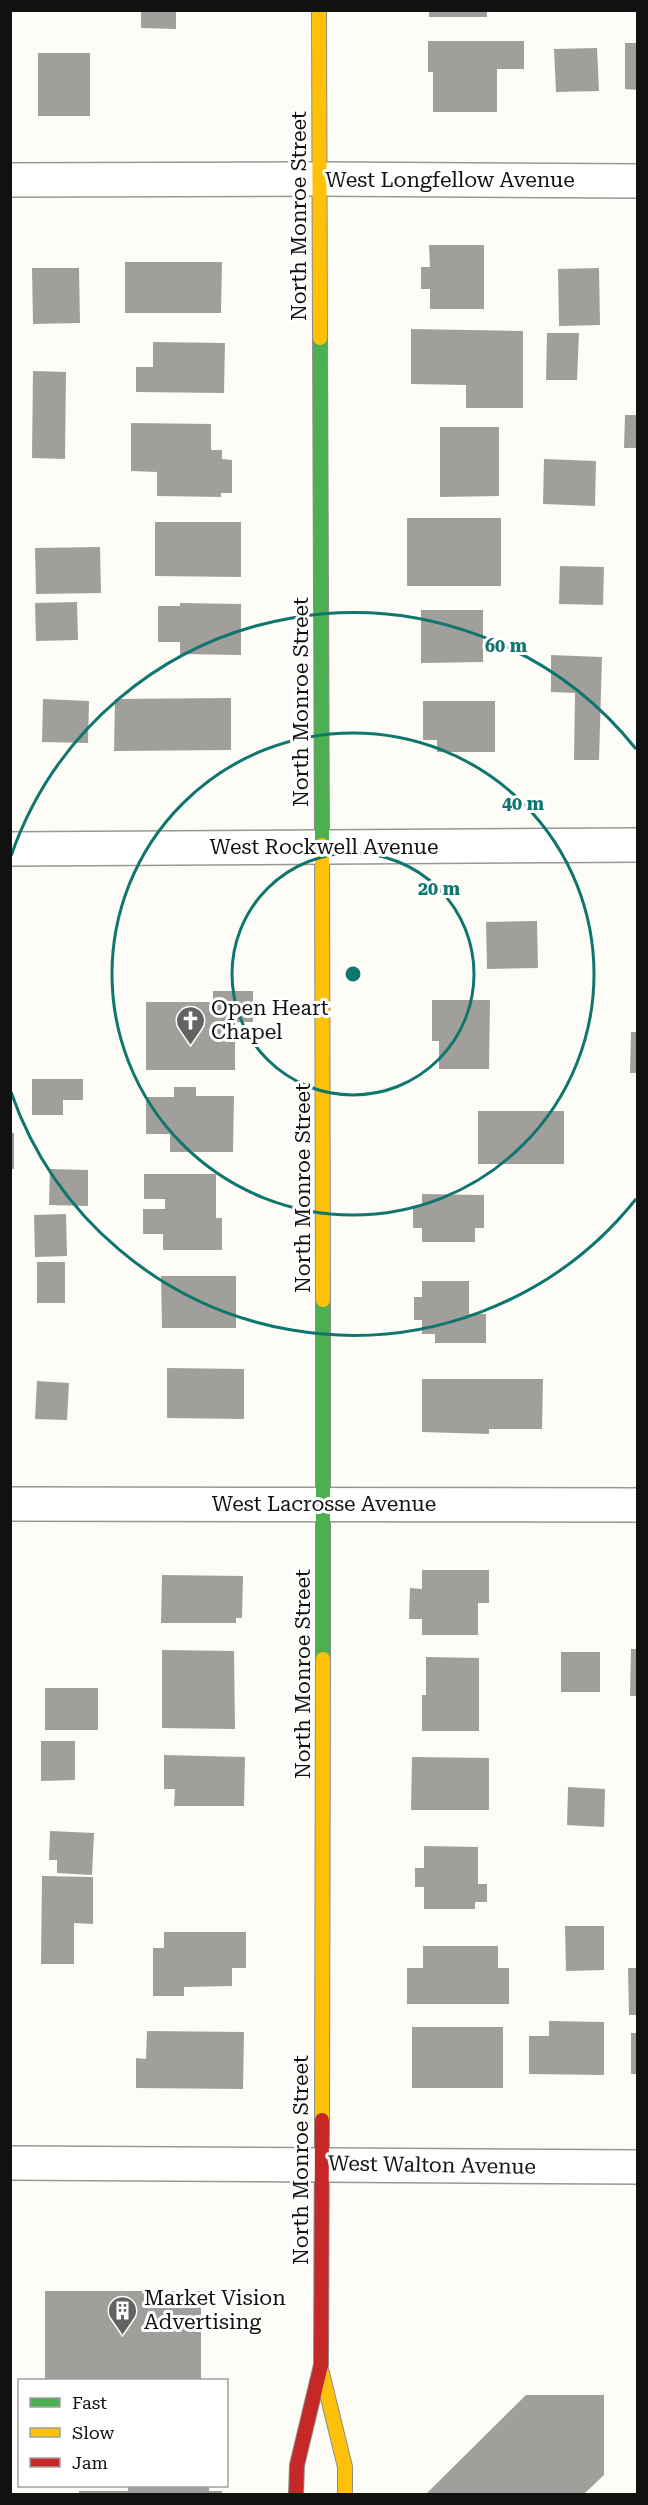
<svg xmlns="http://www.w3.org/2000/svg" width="648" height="2505" viewBox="0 0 648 2505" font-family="'Roboto Serif',serif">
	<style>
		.building { fill: #a19f9c }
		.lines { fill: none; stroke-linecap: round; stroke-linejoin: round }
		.street-casing { stroke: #979795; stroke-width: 36 }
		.fast-casing { stroke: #8e8d8b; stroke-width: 16 }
		.slow-casing { stroke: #8e8d8b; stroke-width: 16 }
		.jam-casing { stroke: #8e8d8b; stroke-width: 16 }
		.street { stroke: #fffffe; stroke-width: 33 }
		.fast { stroke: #4caf50; stroke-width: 14 }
		.slow { stroke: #ffc107; stroke-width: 14 }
		.jam { stroke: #c62828; stroke-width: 14 }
		.ring { fill: none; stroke: #0f766e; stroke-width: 3 }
		.labels { text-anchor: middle; stroke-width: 6; stroke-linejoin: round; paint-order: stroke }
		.street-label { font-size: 21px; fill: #111; stroke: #fff }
		.poi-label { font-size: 21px; fill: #111; stroke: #fff; text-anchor: start }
		.centre { fill: #0f766e; stroke: #fff; stroke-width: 3 }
		.ring-label { font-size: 18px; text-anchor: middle; font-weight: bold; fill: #0f766e; stroke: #fff; stroke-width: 6; stroke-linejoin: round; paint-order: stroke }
	</style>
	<rect width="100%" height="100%" fill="#fdfcf7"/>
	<!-- building -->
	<path class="building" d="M 141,10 L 176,10 L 176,29 L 141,28 Z
		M 429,10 L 487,10 L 487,17 L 429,17 Z
		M 428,41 L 524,41 L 524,69 L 497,69 L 497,112 L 433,112 L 433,72 L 428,72 Z
		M 625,43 L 638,43 L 638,90 L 625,89 Z
		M 597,48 L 599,91 L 556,92 L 554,49 Z
		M 38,53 L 90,53 L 90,116 L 38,116 Z
		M 429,245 L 484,245 L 484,309 L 430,309 L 430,289 L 421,289 L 421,267 L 430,267 Z
		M 125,262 L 222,262 L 221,313 L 125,313 Z
		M 32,268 L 79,268 L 80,323 L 33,324 Z
		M 599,268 L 600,325 L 559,326 L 558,269 Z
		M 411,329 L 523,331 L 523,408 L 466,408 L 466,385 L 411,384 Z
		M 547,333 L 579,333 L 577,380 L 546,380 Z
		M 153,342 L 225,343 L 224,393 L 136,392 L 136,367 L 153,367 Z
		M 33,371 L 66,372 L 65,459 L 32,458 Z
		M 625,415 L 638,415 L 638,448 L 624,448 Z
		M 131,423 L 211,424 L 211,450 L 222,450 L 222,459 L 232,460 L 232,493 L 221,493 L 221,497 L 157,496 L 157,472 L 131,471 Z
		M 440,427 L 499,427 L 499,496 L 440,497 Z
		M 544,459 L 596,461 L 595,506 L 543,504 Z
		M 407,518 L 501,518 L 501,586 L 407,586 Z
		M 155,522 L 241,522 L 241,577 L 155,576 Z
		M 100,547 L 101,593 L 36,594 L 35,548 Z
		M 560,566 L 604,567 L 603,605 L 559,604 Z
		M 77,602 L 78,640 L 36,641 L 35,603 Z
		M 180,603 L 241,604 L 241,655 L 180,654 L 180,642 L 158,642 L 158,606 L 180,606 Z
		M 421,610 L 483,610 L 483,662 L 421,663 Z
		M 551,655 L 602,657 L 599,760 L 574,760 L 575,693 L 551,692 Z
		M 231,698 L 231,750 L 114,751 L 115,699 Z
		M 43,699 L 89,701 L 88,743 L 42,742 Z
		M 423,701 L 495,701 L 495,752 L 437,752 L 437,740 L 423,740 Z
		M 537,921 L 538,968 L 487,969 L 486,922 Z
		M 213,991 L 253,991 L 253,1022 L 235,1022 L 235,1070 L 146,1070 L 146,1002 L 213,1002 Z
		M 432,1000 L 490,1000 L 489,1069 L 439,1069 L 439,1041 L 432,1041 Z
		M 631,1032 L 638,1032 L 638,1073 L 630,1073 Z
		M 32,1079 L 83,1079 L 83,1100 L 63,1100 L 63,1115 L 32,1115 Z
		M 174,1087 L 196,1087 L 196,1096 L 234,1096 L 233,1152 L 170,1152 L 170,1134 L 146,1134 L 146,1097 L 174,1097 Z
		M 478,1111 L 564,1111 L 564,1164 L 478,1164 Z
		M 10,1133 L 14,1133 L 14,1169 L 10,1169 Z
		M 50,1169 L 88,1170 L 88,1206 L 49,1205 Z
		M 144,1174 L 216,1174 L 216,1218 L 222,1218 L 222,1250 L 163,1250 L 163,1234 L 143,1234 L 143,1209 L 165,1209 L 165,1199 L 144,1199 Z
		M 422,1194 L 484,1195 L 484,1228 L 475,1228 L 475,1242 L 422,1242 L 422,1228 L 413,1228 L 413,1206 L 422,1206 Z
		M 66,1214 L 67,1256 L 35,1257 L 34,1215 Z
		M 37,1262 L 65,1262 L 65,1303 L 37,1303 Z
		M 161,1276 L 236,1276 L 236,1328 L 162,1328 Z
		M 422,1281 L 469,1281 L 469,1314 L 486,1314 L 486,1343 L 435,1343 L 435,1334 L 422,1334 L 422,1320 L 414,1320 L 414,1297 L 422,1297 Z
		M 167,1368 L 244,1369 L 244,1419 L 167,1418 Z
		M 422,1379 L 543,1379 L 542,1429 L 489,1429 L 489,1434 L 422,1432 Z
		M 37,1381 L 69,1383 L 67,1420 L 35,1419 Z
		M 422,1570 L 489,1570 L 489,1603 L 478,1603 L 478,1635 L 422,1635 L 422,1619 L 409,1619 L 410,1588 L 422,1589 Z
		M 162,1575 L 243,1576 L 242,1618 L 236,1618 L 236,1623 L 161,1623 Z
		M 631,1649 L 638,1649 L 638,1696 L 630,1696 Z
		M 162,1650 L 234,1651 L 235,1729 L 162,1728 Z
		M 561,1652 L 600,1652 L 600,1692 L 561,1692 Z
		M 426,1657 L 479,1658 L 479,1731 L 422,1731 L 422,1695 L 426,1695 Z
		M 45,1688 L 98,1688 L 98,1730 L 45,1730 Z
		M 41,1741 L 75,1741 L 75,1780 L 41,1781 Z
		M 164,1755 L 245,1757 L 244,1806 L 174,1806 L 175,1789 L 164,1789 Z
		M 412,1757 L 489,1758 L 489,1810 L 411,1810 Z
		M 568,1787 L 605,1789 L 604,1827 L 567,1825 Z
		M 50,1831 L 94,1833 L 92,1875 L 57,1873 L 57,1860 L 49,1860 Z
		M 424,1846 L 478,1847 L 478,1884 L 487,1884 L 487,1902 L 475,1902 L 475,1909 L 424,1909 L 424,1887 L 415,1887 L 415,1868 L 424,1868 Z
		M 42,1876 L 93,1877 L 93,1924 L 74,1923 L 74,1964 L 41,1964 Z
		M 565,1926 L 604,1926 L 604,1970 L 566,1971 Z
		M 164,1932 L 246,1932 L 246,1968 L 232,1968 L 232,1986 L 184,1987 L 184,1996 L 153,1996 L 153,1948 L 164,1948 Z
		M 423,1946 L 498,1946 L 498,1968 L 509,1968 L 509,2004 L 407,2004 L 407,1968 L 423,1968 Z
		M 628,1968 L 638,1968 L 638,2015 L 629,2015 Z
		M 549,2021 L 604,2022 L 604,2075 L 529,2074 L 529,2036 L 549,2036 Z
		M 412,2027 L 503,2027 L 503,2088 L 412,2088 Z
		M 147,2031 L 244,2032 L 243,2089 L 136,2088 L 136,2058 L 146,2059 Z
		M 631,2033 L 638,2033 L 638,2074 L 631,2074 Z
		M 45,2291 L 201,2291 L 201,2380 L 45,2380 Z
		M 526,2395 L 604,2395 L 604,2475 L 584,2494 L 426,2494 Z
		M 128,2486 L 209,2486 L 209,2491 L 222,2491 L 222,2494 L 79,2494 L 79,2491 L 128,2491 Z"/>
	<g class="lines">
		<defs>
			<path id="street" d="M 10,180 L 319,179 L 638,181
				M 10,849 L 638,845
				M 10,1504 L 638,1505
				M 10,2163 L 638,2167"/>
			<path id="fast" d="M 320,338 L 322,845
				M 323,1300 L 323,1659"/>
			<path id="slow" d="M 319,10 L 320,338
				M 322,845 L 323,1300
				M 322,2120 L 323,1659
				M 322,2373 L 345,2467 L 345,2494"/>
			<path id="jam" d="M 296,2494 L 297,2465 L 321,2365 L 322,2120"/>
		</defs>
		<!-- street casing -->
		<use href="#street" class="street-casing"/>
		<!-- fast casing -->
		<use href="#fast" class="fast-casing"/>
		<!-- slow casing -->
		<use href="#slow" class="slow-casing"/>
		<!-- jam casing -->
		<use href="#jam" class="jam-casing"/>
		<!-- street -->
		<use href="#street" class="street"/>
		<!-- fast -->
		<use href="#fast" class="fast"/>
		<!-- slow -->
		<use href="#slow" class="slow"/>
		<!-- jam -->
		<use href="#jam" class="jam"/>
	</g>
	<!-- distance rings -->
	<g class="ring">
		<circle cx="353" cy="974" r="121"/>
		<circle cx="353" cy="974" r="241"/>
		<path d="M636 1199A362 362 0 0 1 11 1092M11 856A362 362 0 0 1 636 749"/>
	</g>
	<!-- icons -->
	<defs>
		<symbol id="church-pin" viewBox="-11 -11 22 30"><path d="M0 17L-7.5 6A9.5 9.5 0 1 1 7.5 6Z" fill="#646362" stroke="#fff"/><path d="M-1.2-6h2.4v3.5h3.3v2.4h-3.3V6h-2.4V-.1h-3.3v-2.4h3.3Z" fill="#fff"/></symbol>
		<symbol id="building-pin" viewBox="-11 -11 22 30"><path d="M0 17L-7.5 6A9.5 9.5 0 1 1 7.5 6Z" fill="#646362" stroke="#fff"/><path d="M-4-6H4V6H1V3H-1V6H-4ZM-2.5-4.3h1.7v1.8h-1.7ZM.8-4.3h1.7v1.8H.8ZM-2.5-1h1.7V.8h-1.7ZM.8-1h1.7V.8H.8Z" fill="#fff"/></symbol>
	</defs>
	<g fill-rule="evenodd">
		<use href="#church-pin" x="174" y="1004" width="33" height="45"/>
		<use href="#building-pin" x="106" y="2294" width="33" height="45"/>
	</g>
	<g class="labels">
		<!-- street labels -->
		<g class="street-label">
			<text x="450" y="187">West Longfellow Avenue</text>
			<text transform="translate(299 216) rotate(-90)" y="7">North Monroe Street</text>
			<text transform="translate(301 702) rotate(-90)" y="7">North Monroe Street</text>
			<text x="324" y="854">West Rockwell Avenue</text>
			<text transform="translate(303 1188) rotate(-90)" y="7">North Monroe Street</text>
			<text x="324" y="1511">West Lacrosse Avenue</text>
			<text transform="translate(303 1674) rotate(-90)" y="7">North Monroe Street</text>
			<text transform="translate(301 2160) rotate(-90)" y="7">North Monroe Street</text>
			<text transform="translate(432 2165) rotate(1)" y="7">West Walton Avenue</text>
		</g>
		<!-- poi labels -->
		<g class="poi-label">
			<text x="211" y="1015">Open Heart<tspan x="211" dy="24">Chapel</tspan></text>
			<text x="144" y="2305">Market Vision<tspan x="144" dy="24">Advertising</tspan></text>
		</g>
	</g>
	<circle cx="353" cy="974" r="9" class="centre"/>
	<g class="ring-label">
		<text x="506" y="652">60 m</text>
		<text x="523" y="810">40 m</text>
		<text x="439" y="895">20 m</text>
	</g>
	<!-- border -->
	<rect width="648" height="2505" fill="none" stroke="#111111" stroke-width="24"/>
	<!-- legend -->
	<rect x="18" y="2379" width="210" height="108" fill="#ffffff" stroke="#a0a0a0" stroke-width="1.5"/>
	<rect x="30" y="2398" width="30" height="9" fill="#4caf50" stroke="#a0a0a0" stroke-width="1.5"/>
	<text x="72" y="2409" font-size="18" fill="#111111">Fast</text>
	<rect x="30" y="2428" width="30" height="9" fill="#ffc107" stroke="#a0a0a0" stroke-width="1.5"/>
	<text x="72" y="2439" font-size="18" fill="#111111">Slow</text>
	<rect x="30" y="2458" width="30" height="9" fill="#c62828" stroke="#a0a0a0" stroke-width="1.5"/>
	<text x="72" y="2469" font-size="18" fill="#111111">Jam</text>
</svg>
